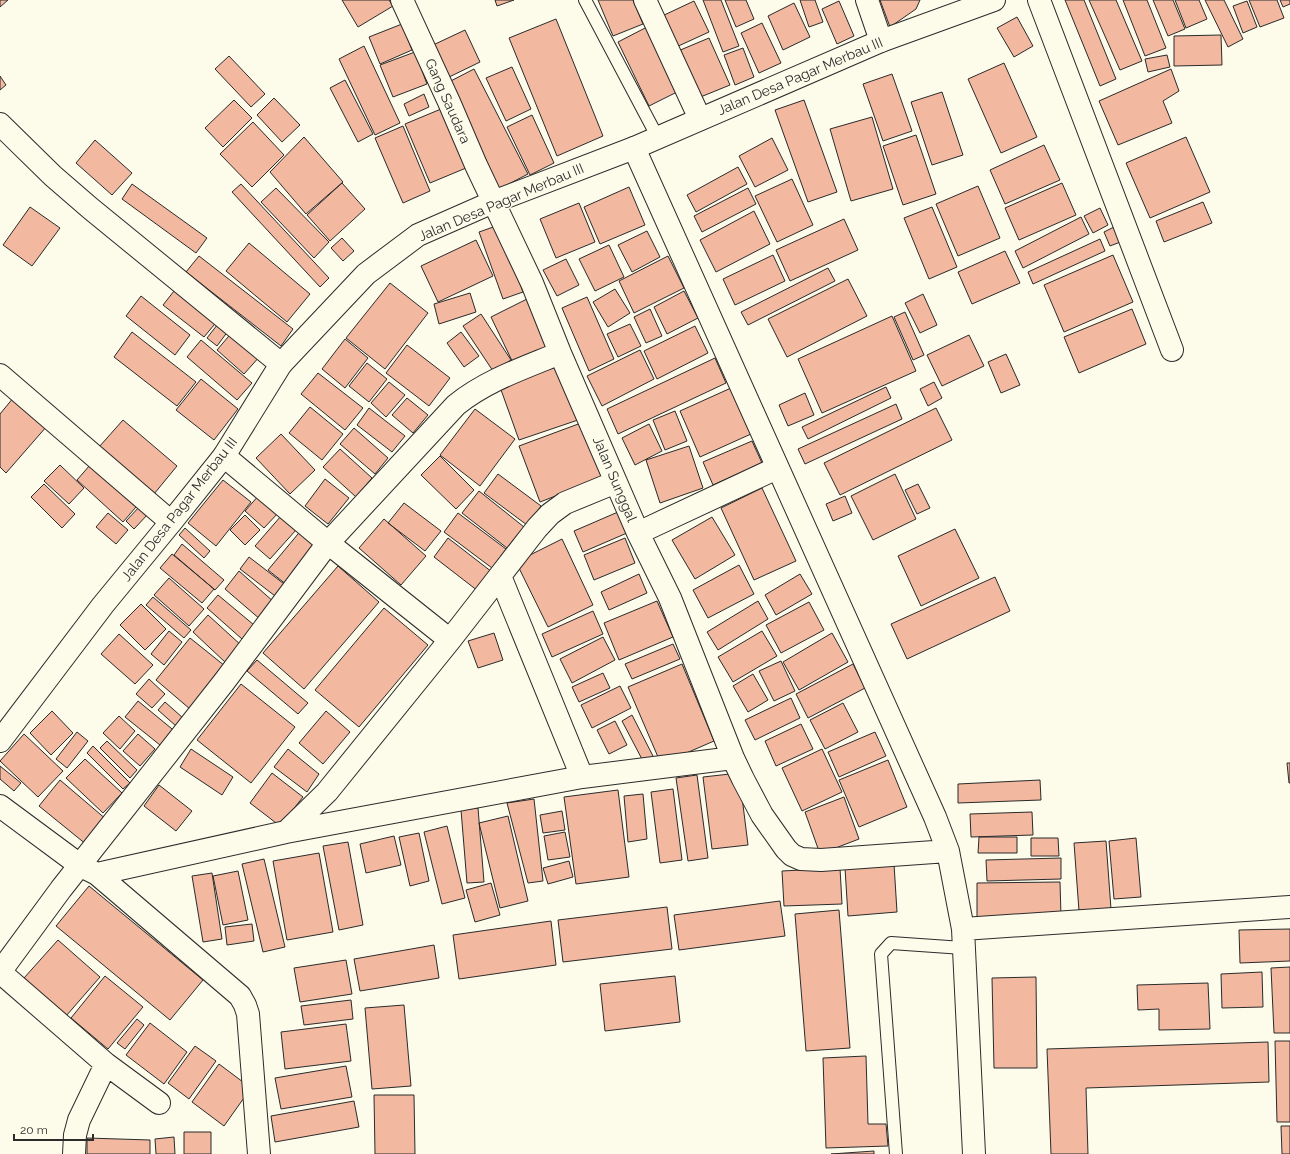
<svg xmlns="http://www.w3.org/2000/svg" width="1290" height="1154" viewBox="0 0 1290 1154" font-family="Raleway,sans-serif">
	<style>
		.building { fill: #f2b8a0; stroke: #2b2b2b }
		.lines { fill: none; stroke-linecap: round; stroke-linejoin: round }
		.service-casing { stroke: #2b2b2b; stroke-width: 14 }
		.minor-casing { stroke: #2b2b2b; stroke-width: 24 }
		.tertiary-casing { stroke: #2b2b2b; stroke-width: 24 }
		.service { stroke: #fdfbea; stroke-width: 12 }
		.minor { stroke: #fdfbea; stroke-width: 22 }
		.tertiary { stroke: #fdfbea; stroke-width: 22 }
		.labels { text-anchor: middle; stroke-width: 3; stroke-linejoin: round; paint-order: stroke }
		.street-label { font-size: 14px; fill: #2b2b2b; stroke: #fdfbea }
	</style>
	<rect width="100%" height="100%" fill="#fdfbea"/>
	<!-- building -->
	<path class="building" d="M 0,0 L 8,0 L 0,7 Z
		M 342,0 L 389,0 L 393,6 L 358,27 Z
		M 495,0 L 514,0 L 497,6 Z
		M 598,0 L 633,0 L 643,24 L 613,36 Z
		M 703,0 L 721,0 L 739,46 L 723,52 Z
		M 725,0 L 746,0 L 754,19 L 736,27 Z
		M 800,0 L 815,0 L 823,22 L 809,27 Z
		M 880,0 L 920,0 L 916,9 L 890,27 Z
		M 1065,0 L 1084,0 L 1116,79 L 1100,86 Z
		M 1089,0 L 1116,0 L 1142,61 L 1120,70 Z
		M 1123,0 L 1147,0 L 1166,48 L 1145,56 Z
		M 1153,0 L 1173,0 L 1185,29 L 1168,36 Z
		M 1175,0 L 1199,0 L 1207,19 L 1186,28 Z
		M 1205,0 L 1224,0 L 1243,39 L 1228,47 Z
		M 1249,0 L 1277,0 L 1284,18 L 1260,27 Z
		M 1280,0 L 1290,0 L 1290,4 L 1283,7 Z
		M 694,1 L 709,32 L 674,48 L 660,17 Z
		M 839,1 L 854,36 L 837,44 L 822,9 Z
		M 1247,1 L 1257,27 L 1243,33 L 1233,6 Z
		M 794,3 L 810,37 L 783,50 L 768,16 Z
		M 1017,17 L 1033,46 L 1014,57 L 997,28 Z
		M 556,19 L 603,136 L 557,156 L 509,38 Z
		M 762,23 L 781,63 L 759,73 L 741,33 Z
		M 402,24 L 412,50 L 380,64 L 369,37 Z
		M 647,27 L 679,91 L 649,106 L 618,42 Z
		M 465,30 L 480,62 L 447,78 L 431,46 Z
		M 1221,35 L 1222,65 L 1174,66 L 1174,36 Z
		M 709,38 L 730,85 L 698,98 L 678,51 Z
		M 364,46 L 400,123 L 375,135 L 339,59 Z
		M 743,48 L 754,77 L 735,85 L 724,55 Z
		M 415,52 L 427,84 L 393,97 L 380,65 Z
		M 1167,55 L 1170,67 L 1148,72 L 1145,59 Z
		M 229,56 L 265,94 L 251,107 L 215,69 Z
		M 1004,63 L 1037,137 L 1001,153 L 968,79 Z
		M 512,67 L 531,109 L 506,121 L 486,78 Z
		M 474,69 L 528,174 L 499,189 L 445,84 Z
		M 1171,69 L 1179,91 L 1163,101 L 1172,123 L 1118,145 L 1099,101 Z
		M 892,74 L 912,131 L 883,141 L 863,84 Z
		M 0,76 L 6,85 L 0,90 Z
		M 345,80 L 373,134 L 358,142 L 330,88 Z
		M 942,92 L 963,155 L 932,165 L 911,102 Z
		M 424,94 L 429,107 L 409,116 L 404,104 Z
		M 274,98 L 300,125 L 282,142 L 257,115 Z
		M 234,100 L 252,118 L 223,147 L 205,128 Z
		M 804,100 L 837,192 L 808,202 L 775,110 Z
		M 441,109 L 466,168 L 430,183 L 405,124 Z
		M 532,115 L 554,163 L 530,175 L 507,127 Z
		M 872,117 L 893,189 L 851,201 L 830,129 Z
		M 253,122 L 284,155 L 252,187 L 220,154 Z
		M 403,126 L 430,191 L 403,203 L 375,138 Z
		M 916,135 L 936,194 L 903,205 L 883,146 Z
		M 304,137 L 343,182 L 306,214 L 270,172 Z
		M 1186,137 L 1210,192 L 1150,218 L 1126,163 Z
		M 772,138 L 788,170 L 755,187 L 739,156 Z
		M 95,140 L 132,173 L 112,195 L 76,163 Z
		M 1044,145 L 1060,180 L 1005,204 L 990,170 Z
		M 738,167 L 747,184 L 696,212 L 687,195 Z
		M 792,179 L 813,225 L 777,242 L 755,196 Z
		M 342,183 L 365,209 L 330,241 L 307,215 Z
		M 1062,183 L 1076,215 L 1019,240 L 1005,208 Z
		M 132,184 L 207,238 L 196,253 L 122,199 Z
		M 241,184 L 329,278 L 320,287 L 232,192 Z
		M 978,186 L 1000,238 L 958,256 L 936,204 Z
		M 629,187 L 645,225 L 600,244 L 584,207 Z
		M 276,188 L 329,242 L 314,258 L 261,202 Z
		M 748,188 L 756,204 L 702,232 L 694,216 Z
		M 1203,202 L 1212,223 L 1164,242 L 1156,221 Z
		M 579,203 L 595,242 L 556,258 L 540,219 Z
		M 30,207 L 60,228 L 32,266 L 3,245 Z
		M 932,207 L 957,267 L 929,279 L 904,218 Z
		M 1100,208 L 1108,225 L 1093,233 L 1084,216 Z
		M 754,211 L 770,244 L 716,272 L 700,240 Z
		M 1081,217 L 1089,234 L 1023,268 L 1015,251 Z
		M 844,219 L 858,250 L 790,281 L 776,250 Z
		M 499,225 L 523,292 L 503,299 L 479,232 Z
		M 1116,226 L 1123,241 L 1110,246 L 1104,232 Z
		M 647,231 L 660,257 L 632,272 L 618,245 Z
		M 342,238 L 354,251 L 343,261 L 331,248 Z
		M 1100,239 L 1105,251 L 1033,284 L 1028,272 Z
		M 476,240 L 493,276 L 438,302 L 421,266 Z
		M 249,243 L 310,294 L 287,322 L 226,271 Z
		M 609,245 L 624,277 L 595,291 L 579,259 Z
		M 1005,251 L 1020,283 L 972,304 L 958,272 Z
		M 773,255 L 785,281 L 735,305 L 723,279 Z
		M 1113,255 L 1133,302 L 1064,332 L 1044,285 Z
		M 199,256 L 293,329 L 281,346 L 186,272 Z
		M 668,256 L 684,288 L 634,313 L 619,281 Z
		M 566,259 L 579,285 L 557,296 L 543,270 Z
		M 828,268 L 835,281 L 748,325 L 741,312 Z
		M 848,279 L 867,316 L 787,357 L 768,319 Z
		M 390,283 L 428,313 L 385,369 L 346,338 Z
		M 178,286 L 219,319 L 204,337 L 163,305 Z
		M 615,289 L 630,313 L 608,327 L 593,302 Z
		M 684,291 L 698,318 L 667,334 L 654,307 Z
		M 470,293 L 476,312 L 439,324 L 434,304 Z
		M 923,294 L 937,325 L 920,333 L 905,303 Z
		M 141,296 L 190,335 L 175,355 L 126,316 Z
		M 587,297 L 614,359 L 589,371 L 562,308 Z
		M 527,299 L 550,348 L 514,365 L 491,317 Z
		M 650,309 L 662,336 L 646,343 L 634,317 Z
		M 1132,309 L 1146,344 L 1079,373 L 1064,337 Z
		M 905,312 L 924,355 L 913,360 L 894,317 Z
		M 481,314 L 511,360 L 493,371 L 463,326 Z
		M 892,316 L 916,371 L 822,413 L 798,359 Z
		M 221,320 L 231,327 L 217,346 L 207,338 Z
		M 630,324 L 641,346 L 618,357 L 607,334 Z
		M 695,326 L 708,353 L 657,379 L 644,351 Z
		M 234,330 L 261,355 L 244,374 L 217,350 Z
		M 132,332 L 196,382 L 177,406 L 114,357 Z
		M 461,332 L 479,356 L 464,367 L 447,343 Z
		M 969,335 L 984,366 L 942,386 L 927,355 Z
		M 345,339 L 368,358 L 345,388 L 322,369 Z
		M 201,340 L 252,383 L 237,400 L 187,357 Z
		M 407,345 L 450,378 L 429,406 L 386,373 Z
		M 640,350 L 654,379 L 602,406 L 587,376 Z
		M 1006,354 L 1020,385 L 1001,393 L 988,362 Z
		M 715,358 L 726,383 L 618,434 L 607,409 Z
		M 367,363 L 387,379 L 369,402 L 349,386 Z
		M 559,366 L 578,420 L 519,440 L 500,387 Z
		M 318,373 L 363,408 L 345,430 L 301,394 Z
		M 201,379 L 238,409 L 214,440 L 176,410 Z
		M 389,382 L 405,395 L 386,417 L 371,403 Z
		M 934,382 L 942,398 L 928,406 L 920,389 Z
		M 886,387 L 891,398 L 808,439 L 802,427 Z
		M 731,388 L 751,434 L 700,457 L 680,411 Z
		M 805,393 L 814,415 L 788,426 L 779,405 Z
		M 14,397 L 47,426 L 6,473 L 0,467 L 0,414 Z
		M 407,398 L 428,415 L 413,433 L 392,415 Z
		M 896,404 L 902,419 L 805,464 L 798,449 Z
		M 310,407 L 343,434 L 322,460 L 289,433 Z
		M 369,408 L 405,436 L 392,452 L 357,425 Z
		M 936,408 L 952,440 L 840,495 L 824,463 Z
		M 475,409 L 515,439 L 480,486 L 440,455 Z
		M 675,411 L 687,441 L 665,450 L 653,420 Z
		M 123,420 L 177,466 L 154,494 L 99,447 Z
		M 581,423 L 602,478 L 540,502 L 519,446 Z
		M 649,424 L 662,451 L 635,465 L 622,438 Z
		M 354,428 L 388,458 L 375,474 L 340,444 Z
		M 281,434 L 315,470 L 290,494 L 256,458 Z
		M 752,441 L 762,463 L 713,485 L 703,462 Z
		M 689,446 L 703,488 L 660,503 L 646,460 Z
		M 340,449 L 372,478 L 356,497 L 323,467 Z
		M 440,456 L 474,490 L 456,509 L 421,475 Z
		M 60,465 L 84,488 L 69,504 L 44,481 Z
		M 90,465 L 136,507 L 123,522 L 77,480 Z
		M 498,474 L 541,506 L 527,525 L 484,493 Z
		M 895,474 L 916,519 L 873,540 L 851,496 Z
		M 325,479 L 349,498 L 328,524 L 305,506 Z
		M 223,480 L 251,502 L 216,546 L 188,523 Z
		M 44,484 L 75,514 L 62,528 L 31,497 Z
		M 918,484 L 930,508 L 917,514 L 905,490 Z
		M 762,488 L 796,561 L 754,580 L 721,508 Z
		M 479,491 L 524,527 L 507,548 L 462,513 Z
		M 260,494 L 279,512 L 264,528 L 245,511 Z
		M 845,496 L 852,513 L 833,521 L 826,504 Z
		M 404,503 L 441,531 L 425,551 L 388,523 Z
		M 140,506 L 148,514 L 134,529 L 126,521 Z
		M 618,512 L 627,533 L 583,552 L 574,531 Z
		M 108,513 L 128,530 L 116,544 L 96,527 Z
		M 458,513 L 506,549 L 492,568 L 444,532 Z
		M 245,515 L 260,530 L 245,545 L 230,530 Z
		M 281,516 L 296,530 L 270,559 L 255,546 Z
		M 712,517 L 735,555 L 695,579 L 672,540 Z
		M 384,519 L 426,556 L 401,585 L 359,548 Z
		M 185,528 L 210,551 L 204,558 L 179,535 Z
		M 303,528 L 321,545 L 287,585 L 268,570 Z
		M 955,529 L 979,578 L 921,606 L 898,556 Z
		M 448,538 L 492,572 L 478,591 L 434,557 Z
		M 625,538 L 635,563 L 594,580 L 584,555 Z
		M 562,539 L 593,605 L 548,627 L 516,562 Z
		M 182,544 L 224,580 L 215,590 L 174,555 Z
		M 172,554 L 214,589 L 202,603 L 160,568 Z
		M 249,557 L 288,587 L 279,599 L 240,569 Z
		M 739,565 L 754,594 L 708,618 L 693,590 Z
		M 338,566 L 379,602 L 304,689 L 263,653 Z
		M 239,571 L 275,603 L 261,620 L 225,589 Z
		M 639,574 L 647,593 L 609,610 L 601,592 Z
		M 800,574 L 812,594 L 776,615 L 765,595 Z
		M 995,577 L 1010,611 L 907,659 L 891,624 Z
		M 169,578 L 204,609 L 189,626 L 154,595 Z
		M 218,595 L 254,625 L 242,639 L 207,608 Z
		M 153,597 L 191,630 L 184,638 L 146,605 Z
		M 657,601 L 673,637 L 619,660 L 604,623 Z
		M 758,601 L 768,619 L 718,650 L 707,632 Z
		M 809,602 L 824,630 L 781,653 L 766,625 Z
		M 141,604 L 166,629 L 145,650 L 120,625 Z
		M 384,608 L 428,645 L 359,727 L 315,690 Z
		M 593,611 L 603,634 L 552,657 L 542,634 Z
		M 208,615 L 242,646 L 226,663 L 193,632 Z
		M 169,631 L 182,642 L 164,665 L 151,654 Z
		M 762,631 L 777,656 L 733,682 L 718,657 Z
		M 494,633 L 503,660 L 478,668 L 468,641 Z
		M 832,633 L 848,662 L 799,690 L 783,662 Z
		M 119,634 L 153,665 L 135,684 L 101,654 Z
		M 603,637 L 615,660 L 572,683 L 560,659 Z
		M 190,638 L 225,666 L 190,709 L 156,680 Z
		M 673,644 L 680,659 L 632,679 L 625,664 Z
		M 257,660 L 308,703 L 298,714 L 247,671 Z
		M 781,661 L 795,691 L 774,701 L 759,671 Z
		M 682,664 L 714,741 L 661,764 L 628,687 Z
		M 853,664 L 865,688 L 808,718 L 796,694 Z
		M 603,673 L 610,688 L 579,702 L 572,687 Z
		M 753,674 L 768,700 L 748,712 L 733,686 Z
		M 149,679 L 165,694 L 152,708 L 136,694 Z
		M 241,684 L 295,727 L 251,783 L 197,740 Z
		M 620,686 L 631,708 L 592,728 L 581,705 Z
		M 791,698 L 800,718 L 755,740 L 745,720 Z
		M 138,701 L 177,733 L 165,749 L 125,717 Z
		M 165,702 L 183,718 L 176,726 L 158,710 Z
		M 843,703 L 858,732 L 825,749 L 810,720 Z
		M 52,711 L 73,733 L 51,755 L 30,733 Z
		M 326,711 L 350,732 L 323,764 L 299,743 Z
		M 632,715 L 654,758 L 644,763 L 622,721 Z
		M 119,716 L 135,731 L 120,749 L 103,733 Z
		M 615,721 L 627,745 L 609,754 L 597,730 Z
		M 801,724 L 813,749 L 776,766 L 765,741 Z
		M 77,732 L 88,741 L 67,768 L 56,759 Z
		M 875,732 L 886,756 L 839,777 L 828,752 Z
		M 24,734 L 63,771 L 38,797 L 0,761 Z
		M 138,734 L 155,749 L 140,766 L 123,751 Z
		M 107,741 L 137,770 L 130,778 L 100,748 Z
		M 93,746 L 130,783 L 123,789 L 87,753 Z
		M 191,749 L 233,777 L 222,795 L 180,767 Z
		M 288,749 L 319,774 L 307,792 L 274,767 Z
		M 822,749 L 842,792 L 802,811 L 782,768 Z
		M 85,759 L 122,793 L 103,813 L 66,778 Z
		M 888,760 L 907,807 L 859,827 L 839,780 Z
		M 1287,763 L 1290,763 L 1290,783 L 1289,783 Z
		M 0,766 L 21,783 L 14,791 L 0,779 Z
		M 272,773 L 303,797 L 280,826 L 250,803 Z
		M 739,773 L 748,845 L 712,849 L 703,777 Z
		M 697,775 L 708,858 L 688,861 L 676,778 Z
		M 60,780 L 107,820 L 87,845 L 39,806 Z
		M 1040,780 L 1041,800 L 958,803 L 958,784 Z
		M 159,785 L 192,811 L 176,831 L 144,806 Z
		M 673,789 L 682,860 L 660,863 L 651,792 Z
		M 618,790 L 629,877 L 576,884 L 564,797 Z
		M 643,794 L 647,839 L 628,842 L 624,796 Z
		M 844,797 L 859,839 L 820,854 L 805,812 Z
		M 534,799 L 543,881 L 528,883 L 507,803 Z
		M 478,808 L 484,882 L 467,883 L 461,810 Z
		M 562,811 L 565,830 L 543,833 L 540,815 Z
		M 1032,812 L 1033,835 L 971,837 L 970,814 Z
		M 508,816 L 528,901 L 500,908 L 479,823 Z
		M 447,826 L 465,898 L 442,904 L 424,832 Z
		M 565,832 L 570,857 L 548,860 L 544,836 Z
		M 419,833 L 429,881 L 410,886 L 399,837 Z
		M 394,836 L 401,865 L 366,873 L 360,844 Z
		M 979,837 L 1017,837 L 1017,853 L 978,853 Z
		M 1031,838 L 1058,838 L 1059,856 L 1031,856 Z
		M 1136,838 L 1141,897 L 1114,899 L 1109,841 Z
		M 1106,841 L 1111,909 L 1079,911 L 1074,843 Z
		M 348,842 L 363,925 L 339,930 L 323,846 Z
		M 319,853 L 333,932 L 287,940 L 273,861 Z
		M 1061,858 L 1061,879 L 987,881 L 986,860 Z
		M 264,859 L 285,947 L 263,952 L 242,864 Z
		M 569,861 L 573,877 L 548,884 L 543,868 Z
		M 894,864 L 897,912 L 848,916 L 845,868 Z
		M 840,868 L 842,904 L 784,906 L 782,871 Z
		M 238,871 L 248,920 L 223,925 L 213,876 Z
		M 212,873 L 222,939 L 203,942 L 192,876 Z
		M 1060,882 L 1061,916 L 977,918 L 977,883 Z
		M 491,883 L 500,915 L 475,922 L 466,890 Z
		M 89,886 L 203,980 L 170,1020 L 56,926 Z
		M 780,901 L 785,936 L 679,950 L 674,915 Z
		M 667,907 L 672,949 L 563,962 L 558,920 Z
		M 839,910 L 850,1048 L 806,1051 L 795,914 Z
		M 551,921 L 556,965 L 459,979 L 453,935 Z
		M 252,924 L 254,941 L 227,945 L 225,927 Z
		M 1290,929 L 1290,961 L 1240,963 L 1239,930 Z
		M 58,940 L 100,977 L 66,1016 L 24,978 Z
		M 434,945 L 439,978 L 360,991 L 354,959 Z
		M 346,960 L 352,994 L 300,1002 L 294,968 Z
		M 1290,967 L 1290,1033 L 1274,1033 L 1271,968 Z
		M 1262,972 L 1263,1007 L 1222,1008 L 1221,974 Z
		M 105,976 L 143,1007 L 108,1049 L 71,1018 Z
		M 675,976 L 680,1022 L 605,1031 L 600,984 Z
		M 1036,977 L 1037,1068 L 994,1068 L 992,978 Z
		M 1208,983 L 1210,1029 L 1159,1030 L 1159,1009 L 1138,1010 L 1137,985 Z
		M 351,1000 L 353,1019 L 304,1025 L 301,1006 Z
		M 404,1005 L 411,1086 L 372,1089 L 365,1008 Z
		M 137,1019 L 144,1025 L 125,1049 L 117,1043 Z
		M 150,1023 L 187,1052 L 164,1084 L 126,1055 Z
		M 346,1024 L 351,1061 L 285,1069 L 281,1032 Z
		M 1275,1041 L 1290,1041 L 1290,1122 L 1277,1122 Z
		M 1268,1042 L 1269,1082 L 1086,1088 L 1088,1154 L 1051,1154 L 1047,1049 Z
		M 195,1046 L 216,1061 L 189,1099 L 168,1083 Z
		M 866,1056 L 868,1124 L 886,1124 L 888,1146 L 826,1148 L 823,1058 Z
		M 219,1064 L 251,1088 L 224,1126 L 192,1102 Z
		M 346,1066 L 352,1097 L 281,1109 L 275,1078 Z
		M 374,1095 L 414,1095 L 415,1154 L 375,1154 Z
		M 354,1101 L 359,1127 L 275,1142 L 271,1116 Z
		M 1281,1126 L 1290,1126 L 1290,1154 L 1282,1154 Z
		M 184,1132 L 211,1132 L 211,1154 L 184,1154 Z
		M 174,1137 L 175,1154 L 156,1154 L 155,1139 Z
		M 87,1138 L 150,1140 L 150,1154 L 87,1154 Z
		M 874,1151 L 874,1154 L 831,1154 Z"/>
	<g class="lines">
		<defs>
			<path id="service" d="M 585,0 L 658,138
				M 896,1154 L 881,954 L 891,943 L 963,948"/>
			<path id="minor" d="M 402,0 L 449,102 L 476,165 L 532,283 L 560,353 L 638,533 L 670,598 L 733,758 L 743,779 L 762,815 L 786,849 L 792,855 L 801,859 L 821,860 L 948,851
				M 645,0 L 700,119
				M 867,0 L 881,41
				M 1039,0 L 1172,350
				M 0,124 L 53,176 L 90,208 L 281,364
				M 634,148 L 935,817 L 948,851 L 963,929 L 974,1154
				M 0,375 L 171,522
				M 224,456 L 328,543 L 450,640
				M 638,533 L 777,468
				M 500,576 L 582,777
				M 0,806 L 81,866 L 97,874 L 240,996 L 245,1005 L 248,1014 L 259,1154
				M 286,832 L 327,792 L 450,640 L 537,528 L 550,514 L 565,503 L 616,482
				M 97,874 L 286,832 L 582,777 L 733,758
				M 963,929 L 1290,907
				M 0,972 L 61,889 L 224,682 L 328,543 L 456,405 C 487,380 524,368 560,353
				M 0,972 L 106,1064 L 79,1120 L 75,1135 L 74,1154
				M 106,1064 L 159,1103"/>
			<path id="tertiary" d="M 0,741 L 103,605 L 172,521 L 224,456 L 281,364 L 366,274 L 418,235 L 493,202 L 634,148 L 881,41 L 994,0"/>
		</defs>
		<!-- service casing -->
		<use href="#service" class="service-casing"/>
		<!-- minor casing -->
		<use href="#minor" class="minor-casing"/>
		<!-- tertiary casing -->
		<use href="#tertiary" class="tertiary-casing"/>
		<!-- service -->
		<use href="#service" class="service"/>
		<!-- minor -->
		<use href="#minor" class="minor"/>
		<!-- tertiary -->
		<use href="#tertiary" class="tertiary"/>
	</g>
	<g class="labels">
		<!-- street labels -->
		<g class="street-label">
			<text transform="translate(800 76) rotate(-23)" y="5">Jalan Desa Pagar Merbau III</text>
			<text transform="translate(448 101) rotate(66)" y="5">Gang Saudara</text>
			<text transform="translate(501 202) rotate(-23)" y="5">Jalan Desa Pagar Merbau III</text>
			<text transform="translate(615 479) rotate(67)" y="5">Jalan Sunggal</text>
			<text transform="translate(179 509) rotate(-52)" y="5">Jalan Desa Pagar Merbau III</text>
		</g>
	</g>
	<!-- scale -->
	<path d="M14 1134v6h79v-6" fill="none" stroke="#2b2b2b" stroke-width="2"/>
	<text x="20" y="1134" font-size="12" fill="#2b2b2b" stroke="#fdfbea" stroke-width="3" paint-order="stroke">20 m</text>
</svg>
